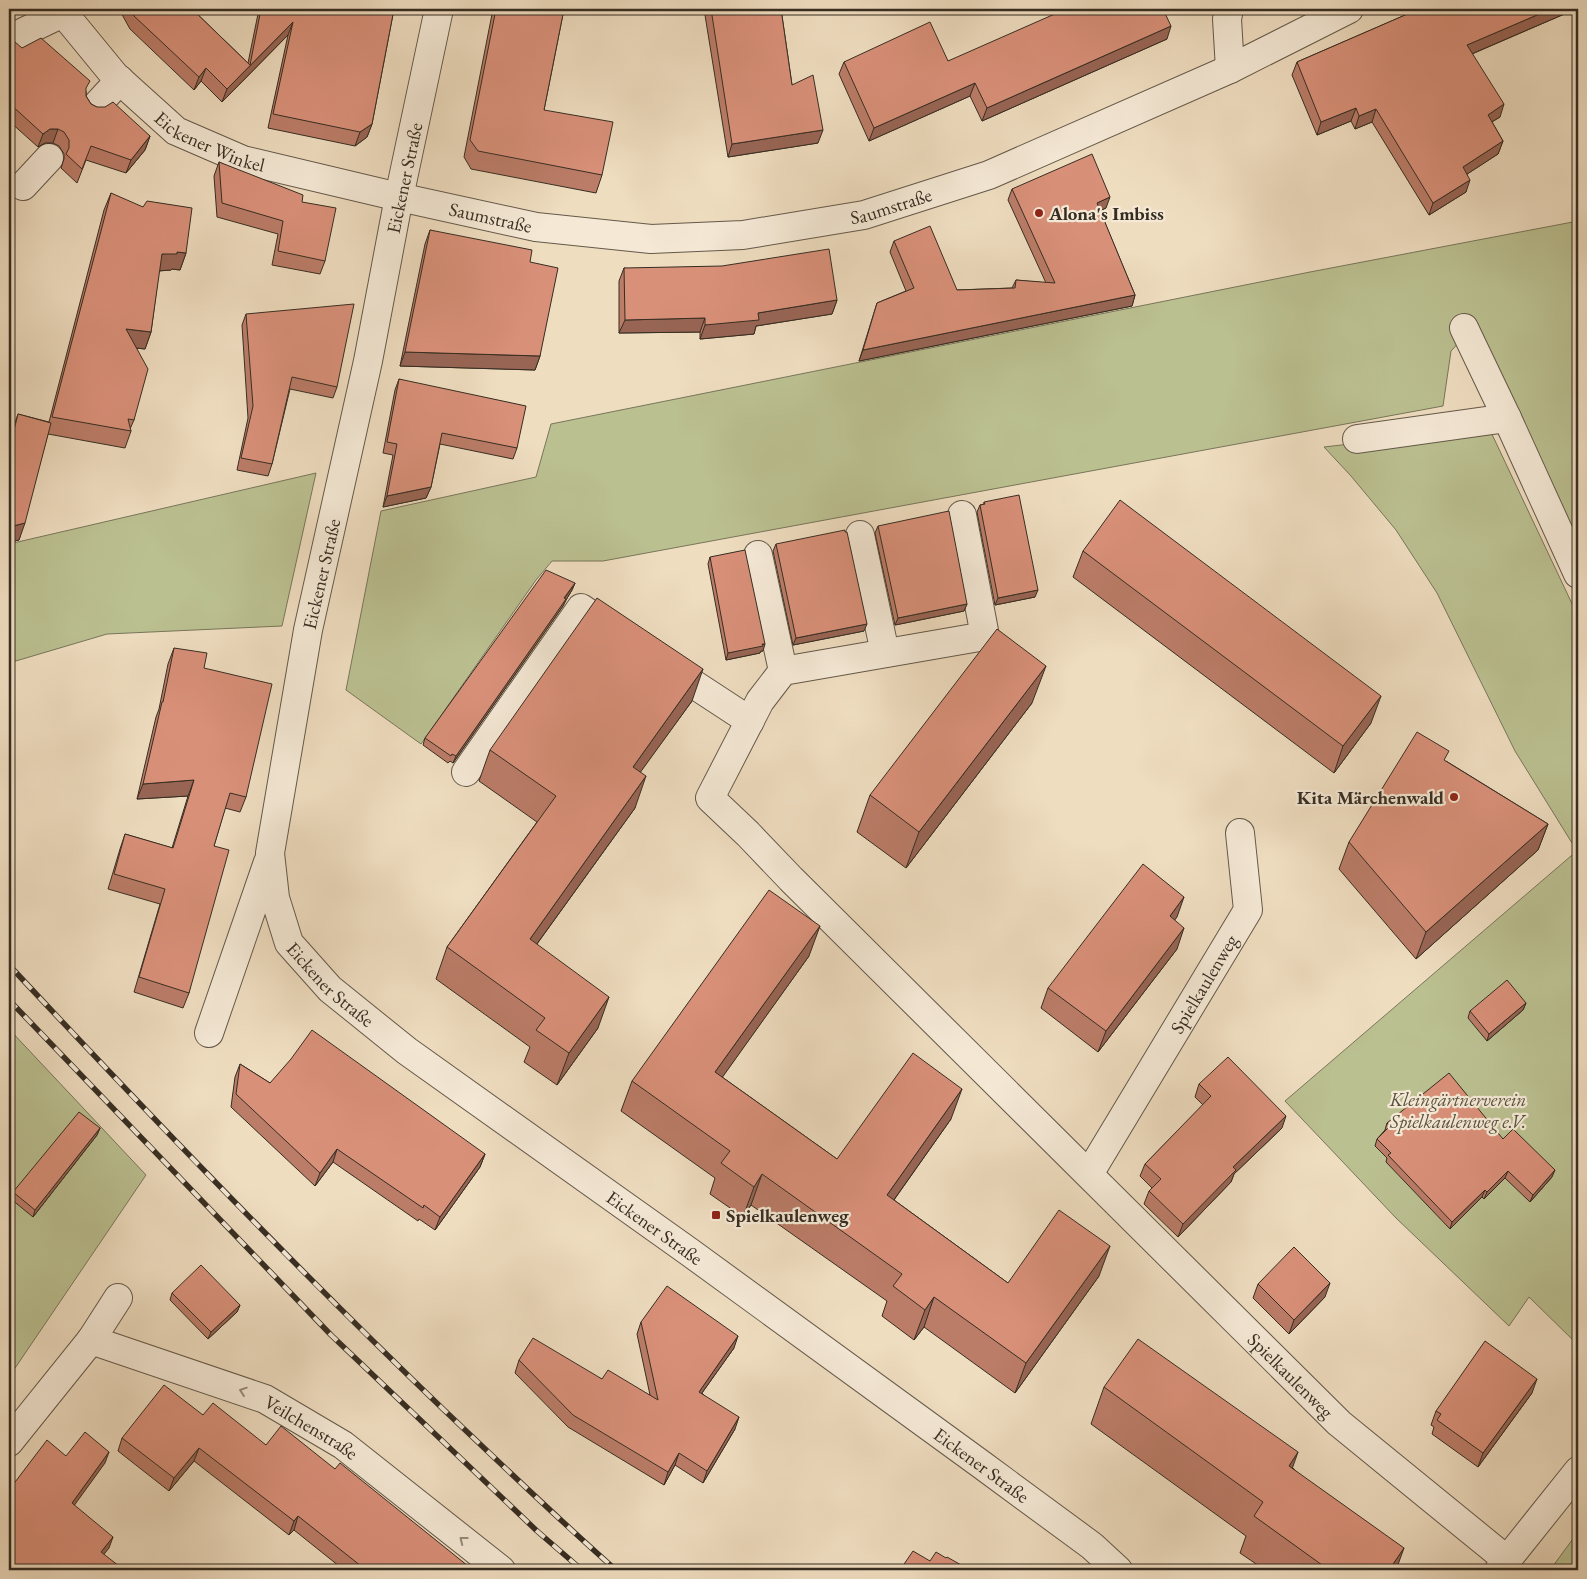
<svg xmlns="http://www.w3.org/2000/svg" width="1587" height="1579" viewBox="0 0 1587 1579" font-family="'EB Garamond',serif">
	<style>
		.green { fill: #bbc091; stroke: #78765a }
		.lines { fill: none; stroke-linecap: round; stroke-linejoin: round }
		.minor-casing { stroke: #64594a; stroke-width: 30 }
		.minor { stroke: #f5e9d6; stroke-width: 28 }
		.rail-casing { stroke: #362d22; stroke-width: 5.5 }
		.rail { stroke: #f5e9d6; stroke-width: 4; stroke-dasharray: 11; stroke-linecap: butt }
		.wall { fill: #bb7c68; stroke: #362d22 }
		.shaded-wall { fill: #986555; stroke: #362d22 }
		.building { fill: #d99079; stroke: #362d22 }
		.oneway { stroke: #968b7c }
		.poi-dot { fill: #8f2418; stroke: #f5e9d6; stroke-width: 2 }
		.labels { text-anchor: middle; stroke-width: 4.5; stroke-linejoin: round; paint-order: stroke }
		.street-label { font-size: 19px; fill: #362d22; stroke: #f5e9d6 }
		.poi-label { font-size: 19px; font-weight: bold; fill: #362d22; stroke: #f5e9d6; text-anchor: start }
		.park-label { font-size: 19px; font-style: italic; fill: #57523e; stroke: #f5e9d6 }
	</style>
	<rect width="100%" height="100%" fill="#efddc0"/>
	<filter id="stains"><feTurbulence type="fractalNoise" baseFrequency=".004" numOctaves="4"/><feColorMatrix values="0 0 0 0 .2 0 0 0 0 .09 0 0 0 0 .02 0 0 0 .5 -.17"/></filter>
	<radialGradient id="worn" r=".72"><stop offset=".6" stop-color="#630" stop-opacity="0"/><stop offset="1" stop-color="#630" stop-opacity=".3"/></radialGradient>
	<!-- green -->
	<path class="green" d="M 1578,221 L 1578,543 L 1463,338 L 1451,351 L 1443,406 L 603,561 L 552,561 L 536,580 L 421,744 L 346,690 L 381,511 L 536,477 L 551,424 L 1310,272 Z
		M 1489,428 L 1575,610 L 1578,622 L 1578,836 L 1572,843 L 1515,751 L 1437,593 L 1396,530 L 1351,476 L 1324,447 Z
		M 316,473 L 282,626 L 107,634 L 9,663 L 9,544 Z
		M 1578,850 L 1578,1345 L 1529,1297 L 1509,1326 L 1396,1218 L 1285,1101 Z
		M 9,1029 L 146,1175 L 9,1377 Z
		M 1578,1532 L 1578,1570 L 1550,1570 Z"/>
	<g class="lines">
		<defs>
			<g id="minor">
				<path id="s1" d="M 60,9 L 115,76 L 176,131 L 243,160 L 399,197 L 536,227 L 651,239 L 743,235 L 864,215 L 989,175 L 1230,69 L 1349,9"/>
				<path id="s2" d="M 439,9 L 399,197 L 368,361 L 308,630 L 270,853 L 275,898 L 289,943 L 330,989 L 407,1051 L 688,1251 L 982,1465 L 1092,1546 L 1118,1570"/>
				<path d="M 1229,9 L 1227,19 L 1230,69"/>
				<path d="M 9,39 L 63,13"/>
				<path d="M 96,106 L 120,80"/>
				<path d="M 23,186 L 49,158"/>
				<path d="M 1464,328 L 1507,418 L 1578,574"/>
				<path d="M 1357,439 L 1507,418"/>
				<path id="s3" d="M 962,515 L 985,636 L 783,671 L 760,701 L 710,798 L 748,834 L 791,879 L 1339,1423 L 1507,1560"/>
				<path d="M 860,535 L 885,653"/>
				<path d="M 758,555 L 783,671"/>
				<path d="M 666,666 L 750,721"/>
				<path d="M 466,772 L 581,608 L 618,633"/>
				<path d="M 209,1033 L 268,862"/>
				<path id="s4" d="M 1089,1174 L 1248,910 L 1240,833"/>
				<path id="s5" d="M 91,1340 L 265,1399 L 343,1445 L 501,1570"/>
				<path d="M 9,1442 L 91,1340 L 118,1298"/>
				<path d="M 1499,1570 L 1578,1471"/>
			</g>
		</defs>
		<!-- minor casing -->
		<use href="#minor" class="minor-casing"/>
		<!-- minor -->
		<use href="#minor" class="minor"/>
		<defs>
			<path id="rail" d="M 9,965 C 150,1116 293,1265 443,1409 C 500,1463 557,1518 616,1570
				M 9,1000 L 331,1335 L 537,1531 L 582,1570"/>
		</defs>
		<!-- rail casing -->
		<use href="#rail" class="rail-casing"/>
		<!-- rail -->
		<use href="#rail" class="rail"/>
	</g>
	<!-- wall -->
	<path class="wall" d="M 119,9 L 192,9 L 248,63 L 259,9 L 394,9 L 372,124 L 367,137 L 355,146 L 268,128 L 288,35 L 222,102 L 201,81 L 194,90 L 130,29 Z
		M 493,9 L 564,9 L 544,110 L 602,175 L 596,193 L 471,169 L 464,157 Z
		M 704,9 L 781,9 L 792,85 L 818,143 L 728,157 Z
		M 1419,9 L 1576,9 L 1472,54 L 1500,117 L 1492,122 L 1503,141 L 1498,154 L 1467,174 L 1466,192 L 1429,215 L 1372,122 L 1355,129 L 1351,121 L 1317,135 L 1292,75 L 1297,62 Z
		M 1167,39 L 982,121 L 970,96 L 869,141 L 839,74 L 844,62 L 948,61 Z
		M 22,48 L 86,91 L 86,96 L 91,104 L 150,136 L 145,150 L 126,173 L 86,160 L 77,183 L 61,168 L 64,159 L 64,154 L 59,146 L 53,143 L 45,143 L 38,147 L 9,121 L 9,49 Z
		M 219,162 L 302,202 L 325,261 L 320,274 L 272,265 L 278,234 L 217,217 L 214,176 Z
		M 1012,189 L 1106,208 L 1100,211 L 1135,295 L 1132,306 L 859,361 L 877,303 L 906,291 L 890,252 L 894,241 L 957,290 L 1012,288 L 1016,280 L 1046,283 L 1008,200 Z
		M 111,193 L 186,253 L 180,270 L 172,269 L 171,270 L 159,271 L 151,332 L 145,349 L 136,348 L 134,420 L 130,429 L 131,431 L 125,448 L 48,434 L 19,540 L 9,542 L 9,444 L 12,431 L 18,414 L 49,422 L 104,210 Z
		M 430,230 L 530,262 L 540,356 L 535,370 L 400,366 L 425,244 Z
		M 624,268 L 837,300 L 832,314 L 756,326 L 754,334 L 700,339 L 700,332 L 619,333 L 619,281 Z
		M 246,314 L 337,387 L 333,398 L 290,389 L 272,464 L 268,476 L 237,470 L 248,418 L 242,325 Z
		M 399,379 L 517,448 L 513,459 L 440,444 L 431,487 L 426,498 L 383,507 L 393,455 L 383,453 L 395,390 Z
		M 984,502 L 1035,597 L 995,605 L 977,512 L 980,505 L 984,504 Z
		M 878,526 L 967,604 L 964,611 L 895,625 L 875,533 Z
		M 776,544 L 864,631 L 793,645 L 773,551 Z
		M 1083,551 L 1371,723 L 1334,773 L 1073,577 Z
		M 710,557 L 763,651 L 761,651 L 760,653 L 726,660 L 708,564 Z
		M 575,583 L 572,590 L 566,600 L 563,606 L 453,763 L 450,761 L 448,763 L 423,745 L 425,738 Z
		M 174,648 L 204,668 L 246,797 L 240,812 L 225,808 L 214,846 L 189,993 L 183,1008 L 134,992 L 160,904 L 108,889 L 120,849 L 125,834 L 172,848 L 188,796 L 137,799 L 156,717 L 159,709 L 168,664 Z
		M 692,701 L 640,772 L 635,808 L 537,944 L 598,1028 L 557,1085 L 524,1062 L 530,1047 L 436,979 L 447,947 L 537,822 L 479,781 L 490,750 Z
		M 1032,703 L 906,868 L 857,832 L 870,795 Z
		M 1446,761 L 1548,824 L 1538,850 L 1416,959 L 1339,869 L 1349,842 Z
		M 1177,917 L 1174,920 L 1177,949 L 1098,1052 L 1041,1008 L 1048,988 Z
		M 809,956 L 722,1077 L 837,1159 L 951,1119 L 894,1200 L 1008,1283 L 1099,1276 L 1015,1393 L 924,1327 L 914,1340 L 882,1316 L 887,1301 L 751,1205 L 743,1217 L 710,1194 L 715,1178 L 621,1111 L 632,1081 Z
		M 1526,1003 L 1523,1010 L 1487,1041 L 1468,1018 L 1470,1011 Z
		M 240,1064 L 270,1083 L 485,1154 L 480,1167 L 435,1230 L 419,1219 L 418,1221 L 333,1162 L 315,1186 L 231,1107 L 235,1077 Z
		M 1199,1084 L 1282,1128 L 1234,1174 L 1231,1182 L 1178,1237 L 1144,1204 L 1149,1191 L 1152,1188 L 1140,1176 L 1145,1164 L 1203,1105 L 1195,1097 Z
		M 1387,1123 L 1503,1139 L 1552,1177 L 1530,1202 L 1505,1178 L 1484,1199 L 1482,1197 L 1450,1229 L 1386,1162 L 1387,1158 L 1375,1146 L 1377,1139 L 1385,1130 Z
		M 100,1128 L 97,1135 L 33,1217 L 11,1199 L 13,1192 Z
		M 1258,1284 L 1325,1297 L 1289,1334 L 1253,1298 Z
		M 172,1293 L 240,1305 L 237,1312 L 208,1339 L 170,1300 Z
		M 641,1322 L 734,1348 L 702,1393 L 735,1429 L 703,1483 L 675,1465 L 664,1485 L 568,1427 L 515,1373 L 519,1360 L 602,1379 L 650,1395 L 637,1334 Z
		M 1104,1387 L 1293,1468 L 1396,1570 L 1265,1570 L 1240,1553 L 1246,1536 L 1091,1424 Z
		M 1532,1393 L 1478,1467 L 1432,1434 L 1434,1427 L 1431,1425 L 1436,1411 Z
		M 203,1415 L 266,1445 L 335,1469 L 473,1570 L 344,1570 L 294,1530 L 289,1535 L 194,1461 L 169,1491 L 118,1451 L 122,1438 Z"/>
	<!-- shaded-wall -->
	<path class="shaded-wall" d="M 1551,9 L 1576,9 L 1462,58 L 1467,45 Z
		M 293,22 L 288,35 L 222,102 L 227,89 Z
		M 1171,26 L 1167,39 L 982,121 L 987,108 Z
		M 206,68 L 201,81 L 194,90 L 199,77 Z
		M 975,83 L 970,96 L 869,141 L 874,128 Z
		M 1504,104 L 1500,117 L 1483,127 L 1488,115 Z
		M 1356,108 L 1351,121 L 1317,135 L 1321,122 Z
		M 1376,109 L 1372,122 L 1355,129 L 1359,116 Z
		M 372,124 L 367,137 L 355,146 L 360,132 Z
		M 50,129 L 58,129 L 53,143 L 45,143 L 38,147 L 43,134 Z
		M 823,130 L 818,143 L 728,157 L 732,144 Z
		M 150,136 L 145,150 L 126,173 L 131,160 Z
		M 1503,141 L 1498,154 L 1458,180 L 1463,167 Z
		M 1470,180 L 1466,192 L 1429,215 L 1433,203 Z
		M 1110,197 L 1106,208 L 1093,214 L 1097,203 Z
		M 177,252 L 186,253 L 180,270 L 172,269 L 171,270 L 156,271 L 162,254 Z
		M 1135,295 L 1132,306 L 859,361 L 863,350 Z
		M 837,300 L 832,314 L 756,326 L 754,334 L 700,339 L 705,325 L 758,313 Z
		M 705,318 L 700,332 L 619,333 L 625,320 Z
		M 126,329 L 151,332 L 145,349 L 120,346 Z
		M 405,352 L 540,356 L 535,370 L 400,366 Z
		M 431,487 L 426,498 L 383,507 L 387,496 Z
		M 25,523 L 19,540 L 9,542 L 9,527 Z
		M 575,583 L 572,590 L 566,600 L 563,606 L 453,763 L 456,756 Z
		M 1038,590 L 1035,597 L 995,605 L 998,598 Z
		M 967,604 L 964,611 L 895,625 L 898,618 Z
		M 867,624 L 864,631 L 793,645 L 796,638 Z
		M 765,644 L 763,651 L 761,651 L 760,653 L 726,660 L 728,653 Z
		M 1046,666 L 1032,703 L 906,868 L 919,832 Z
		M 703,669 L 692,701 L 621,799 L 633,767 Z
		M 1381,696 L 1371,723 L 1334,773 L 1343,746 Z
		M 646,776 L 635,808 L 518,970 L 530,939 Z
		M 194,780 L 188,796 L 137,799 L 143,784 Z
		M 1548,824 L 1538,850 L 1416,959 L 1426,932 Z
		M 1184,897 L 1177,917 L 1162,937 L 1170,916 Z
		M 820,926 L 809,956 L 704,1103 L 715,1072 Z
		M 1184,928 L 1177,949 L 1098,1052 L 1106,1031 Z
		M 609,997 L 598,1028 L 557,1085 L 569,1053 Z
		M 1526,1003 L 1523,1010 L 1487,1041 L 1489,1034 Z
		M 962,1089 L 951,1119 L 876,1225 L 887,1195 Z
		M 1286,1116 L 1282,1128 L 1234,1174 L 1231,1182 L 1178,1237 L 1183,1224 L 1233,1167 Z
		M 100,1128 L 97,1135 L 33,1217 L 35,1210 Z
		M 337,1149 L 333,1162 L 315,1186 L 320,1173 Z
		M 485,1154 L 480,1167 L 435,1230 L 440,1217 Z
		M 1555,1170 L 1552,1177 L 1530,1202 L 1533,1195 Z
		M 1508,1171 L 1505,1178 L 1484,1199 L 1487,1192 Z
		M 762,1174 L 751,1205 L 743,1217 L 754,1187 Z
		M 1485,1190 L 1482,1197 L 1450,1229 L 1452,1222 Z
		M 1110,1246 L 1099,1276 L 1015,1393 L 1026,1363 Z
		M 1330,1283 L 1325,1297 L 1289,1334 L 1294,1320 Z
		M 934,1297 L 924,1327 L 914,1340 L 925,1310 Z
		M 240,1305 L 237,1312 L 208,1339 L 211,1332 Z
		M 738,1336 L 734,1348 L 694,1404 L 699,1392 Z
		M 1537,1379 L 1532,1393 L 1478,1467 L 1483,1453 Z
		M 739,1417 L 735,1429 L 703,1483 L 707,1471 Z
		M 199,1448 L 194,1461 L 169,1491 L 174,1478 Z
		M 109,1452 L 105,1463 L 68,1514 L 72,1503 Z
		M 1298,1452 L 1285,1489 L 1289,1466 Z
		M 679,1453 L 675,1465 L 664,1485 L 668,1472 Z
		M 298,1516 L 294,1530 L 289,1535 L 294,1521 Z
		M 113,1537 L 109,1548 L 97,1563 L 101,1552 Z
		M 1404,1548 L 1396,1570 L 1389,1570 Z"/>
	<!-- building -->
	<path class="building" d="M 131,9 L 192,9 L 250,65 L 261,9 L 394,9 L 372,124 L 360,132 L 273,114 L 293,22 L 227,89 L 206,68 L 199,77 L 134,16 Z
		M 496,9 L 564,9 L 544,110 L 613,122 L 602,175 L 478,151 L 470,140 Z
		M 711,9 L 781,9 L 792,85 L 813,75 L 823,130 L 732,144 Z
		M 1066,9 L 1163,9 L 1171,26 L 987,108 L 975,83 L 874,128 L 844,62 L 930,22 L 948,61 Z
		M 1419,9 L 1551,9 L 1467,45 L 1504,104 L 1488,115 L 1503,141 L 1463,167 L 1470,180 L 1433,203 L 1376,109 L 1359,116 L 1356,108 L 1321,122 L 1297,62 Z
		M 41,38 L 90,81 L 86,88 L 86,96 L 91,104 L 97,107 L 105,107 L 113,102 L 150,136 L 131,160 L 91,146 L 82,169 L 66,154 L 69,148 L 69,140 L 64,132 L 58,129 L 50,129 L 43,134 L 9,103 L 9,49 L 15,42 L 22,48 Z
		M 1092,154 L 1110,197 L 1097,203 L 1135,295 L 863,350 L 877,303 L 914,288 L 894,241 L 930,226 L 957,290 L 1015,288 L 1016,280 L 1055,283 L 1012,189 Z
		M 219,162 L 303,195 L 302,202 L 336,208 L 325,261 L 278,251 L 283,221 L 222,203 Z
		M 111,193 L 143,207 L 147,201 L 192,208 L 186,253 L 177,252 L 177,254 L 162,254 L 151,332 L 126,329 L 148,369 L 134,420 L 128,419 L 131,431 L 52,417 Z
		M 430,230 L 532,250 L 530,262 L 558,268 L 540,356 L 405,352 Z
		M 829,249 L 837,300 L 758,313 L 759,320 L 705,325 L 705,318 L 625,320 L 624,268 L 722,266 Z
		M 354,304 L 337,387 L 292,377 L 272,464 L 241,458 L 253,406 L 246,314 Z
		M 399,379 L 526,406 L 517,448 L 442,433 L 431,487 L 387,496 L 397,444 L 387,442 Z
		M 18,414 L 51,423 L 25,523 L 9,527 L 9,450 Z
		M 1019,495 L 1038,590 L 998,598 L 980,505 L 985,504 L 984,502 Z
		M 1120,500 L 1381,696 L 1343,746 L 1083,551 Z
		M 949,511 L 967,604 L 898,618 L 878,526 Z
		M 845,530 L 845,532 L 847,532 L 867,624 L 796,638 L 776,544 Z
		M 745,550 L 765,644 L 762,644 L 763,646 L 728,653 L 710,557 Z
		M 546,570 L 575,583 L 564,598 L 566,599 L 456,756 L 452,754 L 451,756 L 425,738 Z
		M 597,598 L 703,669 L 633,767 L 646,776 L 530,939 L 609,997 L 569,1053 L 536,1030 L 545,1018 L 447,947 L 556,796 L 490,750 Z
		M 997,629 L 1046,666 L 919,832 L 870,795 Z
		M 174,648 L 207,653 L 204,668 L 272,684 L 246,797 L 230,793 L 214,846 L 229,850 L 189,993 L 139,977 L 165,889 L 114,874 L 125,834 L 173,848 L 194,780 L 143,784 L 162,702 L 163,702 Z
		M 1417,732 L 1449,751 L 1444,760 L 1548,824 L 1426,932 L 1349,842 Z
		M 1143,864 L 1184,897 L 1170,916 L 1184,928 L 1106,1031 L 1048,988 Z
		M 769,890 L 820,926 L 715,1072 L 837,1159 L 913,1053 L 962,1089 L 887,1195 L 1008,1283 L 1059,1210 L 1110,1246 L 1026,1363 L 934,1297 L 925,1310 L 893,1286 L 902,1274 L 762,1174 L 754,1187 L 721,1163 L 730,1151 L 632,1081 Z
		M 1507,980 L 1526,1003 L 1489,1034 L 1470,1011 Z
		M 312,1030 L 485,1154 L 440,1217 L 424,1205 L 423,1208 L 337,1149 L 320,1173 L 236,1094 L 240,1064 L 270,1083 L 291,1059 Z
		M 1228,1057 L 1286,1116 L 1233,1167 L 1236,1170 L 1183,1224 L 1149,1191 L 1161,1179 L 1145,1164 L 1211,1096 L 1199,1084 Z
		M 1449,1073 L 1503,1139 L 1513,1129 L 1555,1170 L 1533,1195 L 1508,1171 L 1487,1192 L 1485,1190 L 1452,1222 L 1388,1155 L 1391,1153 L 1377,1139 L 1390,1126 L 1387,1123 Z
		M 79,1112 L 100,1128 L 35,1210 L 13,1192 Z
		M 1294,1247 L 1330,1283 L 1294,1320 L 1258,1284 Z
		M 201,1265 L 240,1305 L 211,1332 L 172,1293 Z
		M 667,1286 L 738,1336 L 699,1392 L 739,1417 L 707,1471 L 679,1453 L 668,1472 L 573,1415 L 519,1360 L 533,1338 L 602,1379 L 608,1370 L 658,1400 L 641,1322 Z
		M 1138,1339 L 1298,1452 L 1289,1466 L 1404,1548 L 1389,1570 L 1329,1570 L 1254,1516 L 1263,1502 L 1104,1387 Z
		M 1485,1341 L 1537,1379 L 1483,1453 L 1437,1420 L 1441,1414 L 1436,1411 Z
		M 164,1385 L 203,1415 L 213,1403 L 266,1445 L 281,1426 L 335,1469 L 340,1463 L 473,1570 L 366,1570 L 298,1516 L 294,1521 L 199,1448 L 174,1478 L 122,1438 Z
		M 85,1432 L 109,1452 L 72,1503 L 113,1537 L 101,1552 L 119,1566 L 116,1570 L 9,1570 L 9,1490 L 47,1440 L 66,1456 Z
		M 913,1551 L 930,1561 L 936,1552 L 946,1558 L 947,1557 L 970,1570 L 900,1570 Z"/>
	<!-- one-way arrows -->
	<defs><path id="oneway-chevron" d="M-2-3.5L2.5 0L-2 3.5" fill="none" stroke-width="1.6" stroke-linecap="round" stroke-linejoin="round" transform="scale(1.25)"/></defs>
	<g class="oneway">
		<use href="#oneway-chevron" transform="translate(243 1391) rotate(-161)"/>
		<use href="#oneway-chevron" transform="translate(463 1540) rotate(-142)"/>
	</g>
	<!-- markers -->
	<g class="poi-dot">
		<circle cx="1039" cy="213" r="5"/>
		<circle cx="1454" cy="797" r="5"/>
		<rect x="711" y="1210" width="10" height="10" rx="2.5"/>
	</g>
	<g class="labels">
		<!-- street labels -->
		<g class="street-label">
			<text dy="7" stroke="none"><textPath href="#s1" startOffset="204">Eickener Winkel</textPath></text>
			<text transform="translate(404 178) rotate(-78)" y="7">Eickener Straße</text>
			<text dy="7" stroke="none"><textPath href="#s1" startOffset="901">Saumstraße</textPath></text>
			<text dy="7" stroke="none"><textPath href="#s1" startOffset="496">Saumstraße</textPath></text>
			<text transform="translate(321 574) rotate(-77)" y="7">Eickener Straße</text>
			<text dy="7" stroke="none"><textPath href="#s2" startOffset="1012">Eickener Straße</textPath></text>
			<text dy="7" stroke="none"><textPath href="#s4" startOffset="222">Spielkaulenweg</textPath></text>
			<text dy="7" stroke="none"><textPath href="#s2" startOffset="1418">Eickener Straße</textPath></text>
			<text dy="7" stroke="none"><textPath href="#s3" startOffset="1294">Spielkaulenweg</textPath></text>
			<text dy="7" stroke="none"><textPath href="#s5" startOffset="238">Veilchenstraße</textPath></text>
			<text dy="7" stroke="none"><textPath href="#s2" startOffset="1822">Eickener Straße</textPath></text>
		</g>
		<!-- poi labels -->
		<g class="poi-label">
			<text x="1049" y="220">Alona's Imbiss</text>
			<text x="1444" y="804" text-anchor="end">Kita Märchenwald</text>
			<text x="726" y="1222">Spielkaulenweg</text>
		</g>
		<!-- park labels -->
		<g class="park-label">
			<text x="1458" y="1106">Kleingärtnerverein<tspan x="1458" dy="22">Spielkaulenweg e.V.</tspan></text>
		</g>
	</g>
	<!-- margin -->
	<rect width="1587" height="1579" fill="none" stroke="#efddc0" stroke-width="30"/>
	<rect x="10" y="10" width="1567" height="1559" fill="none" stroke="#362d22" stroke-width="2.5"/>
	<rect x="15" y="15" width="1557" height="1549" fill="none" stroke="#362d22"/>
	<rect width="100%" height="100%" filter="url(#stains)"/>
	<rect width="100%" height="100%" fill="url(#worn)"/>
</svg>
